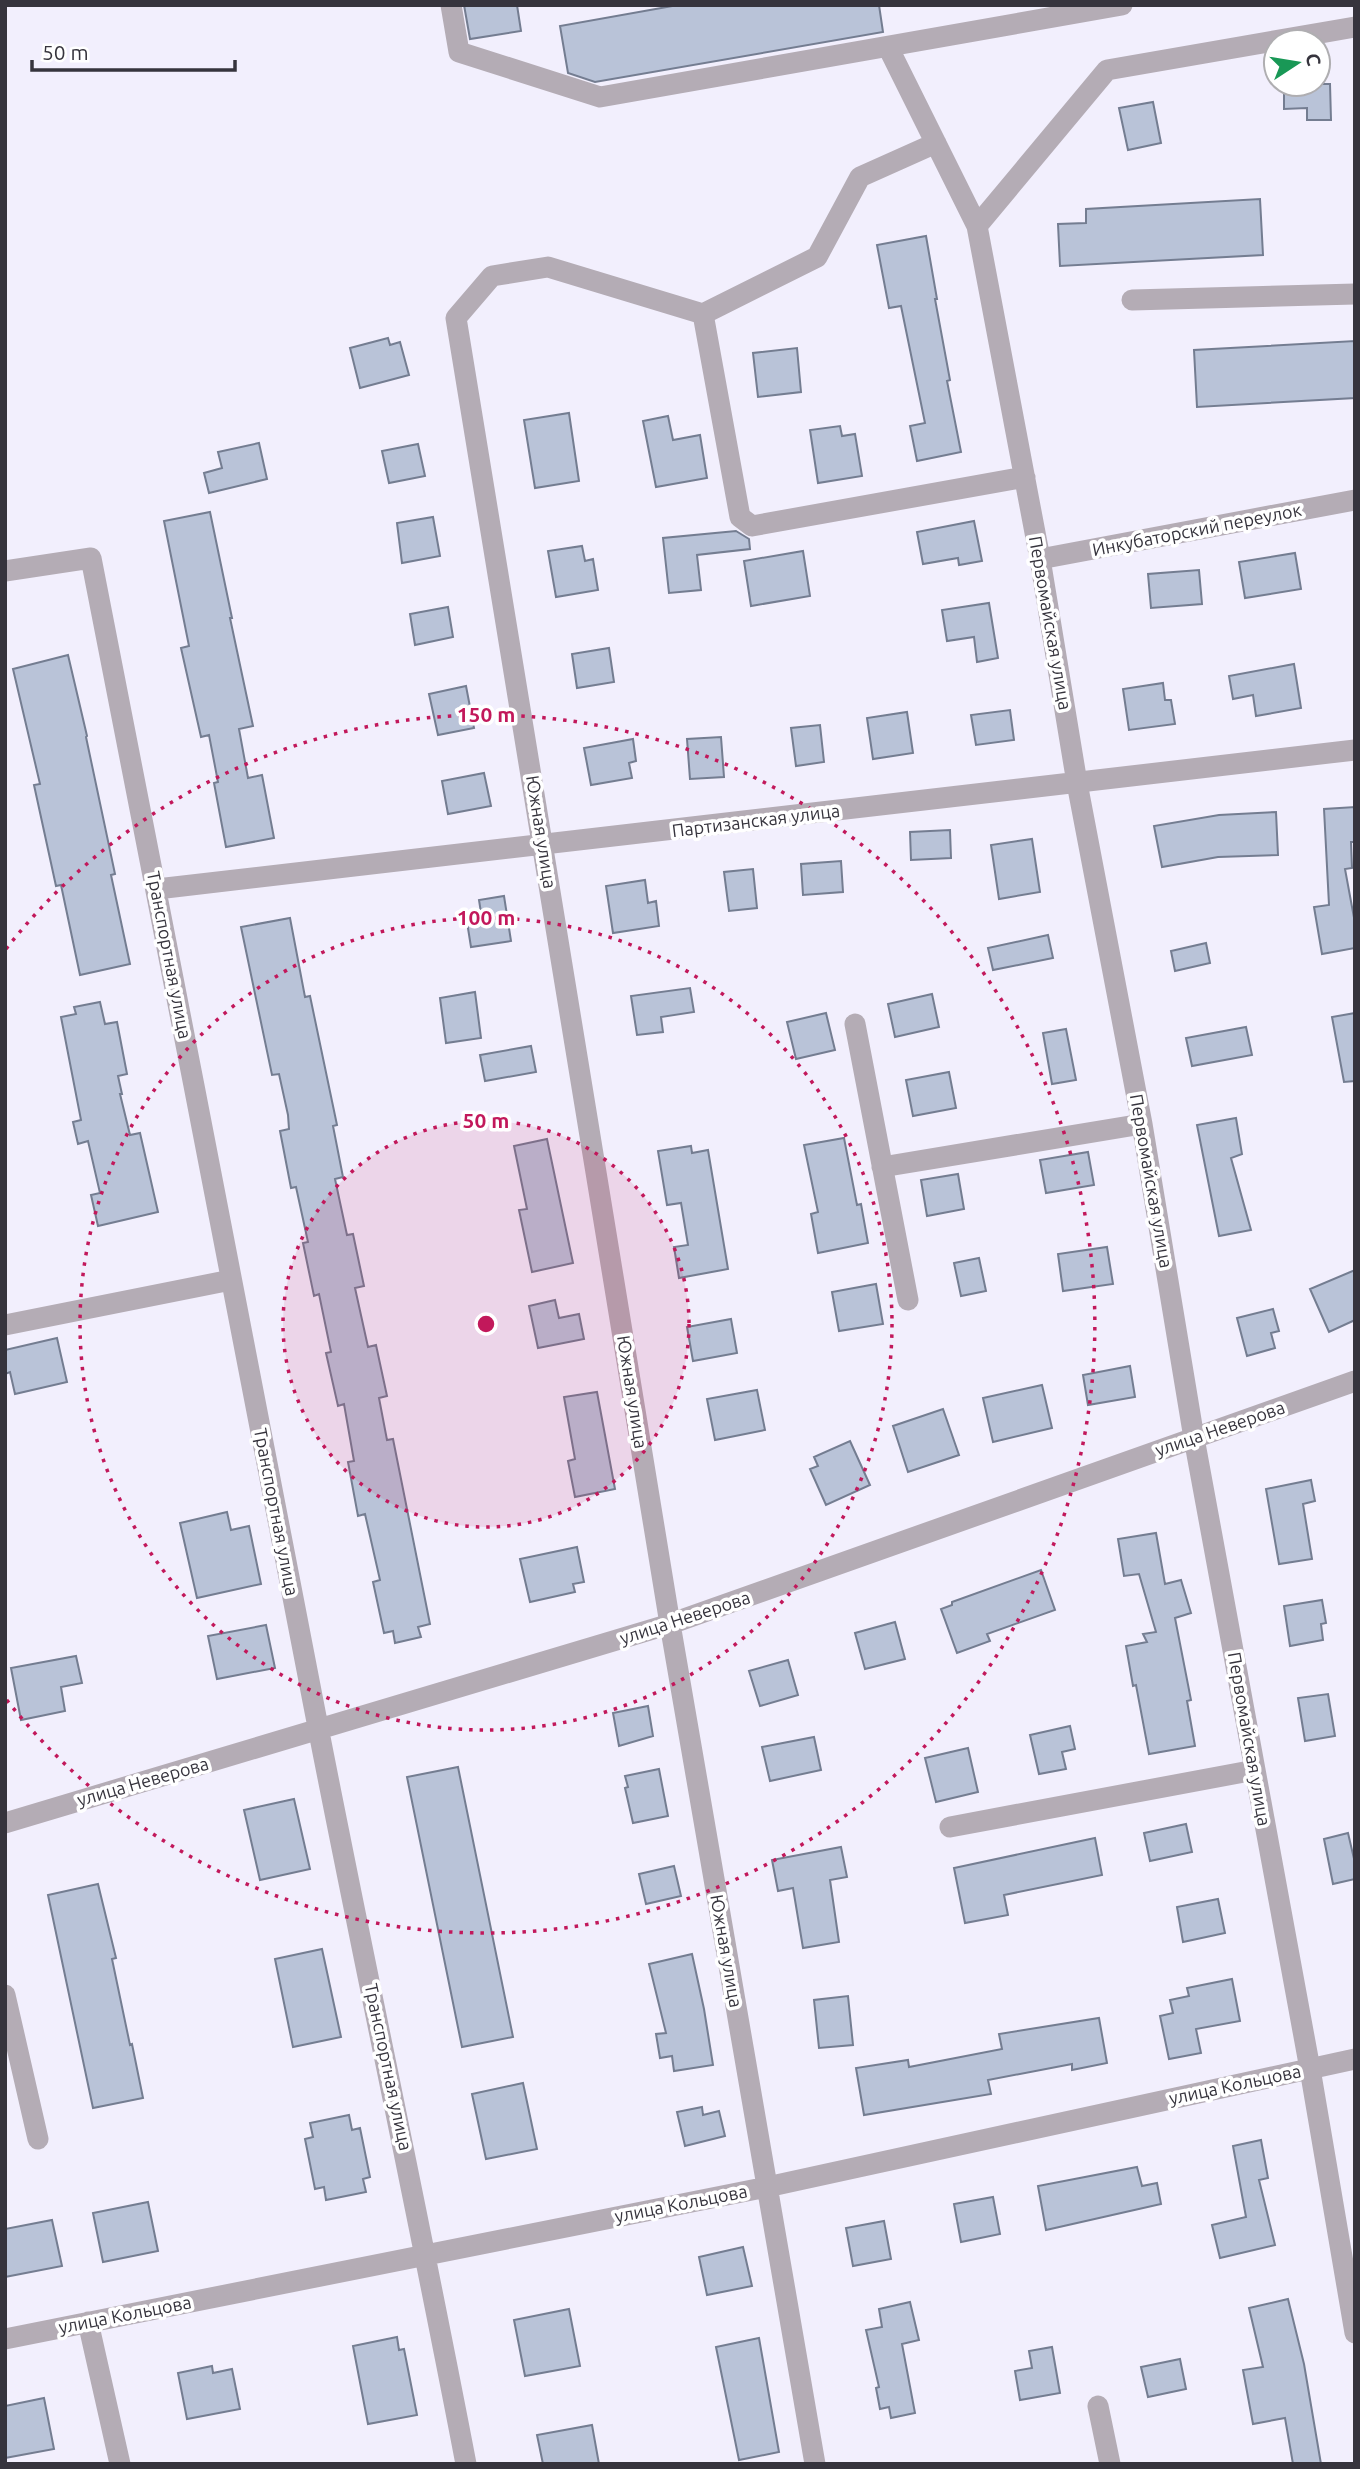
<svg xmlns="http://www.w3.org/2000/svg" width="1360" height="2469" viewBox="0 0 1360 2469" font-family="Ubuntu,sans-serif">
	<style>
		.building { fill: #b9c3d8; stroke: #747d91; stroke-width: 2 }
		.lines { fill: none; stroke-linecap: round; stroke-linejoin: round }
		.minor { stroke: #b4acb5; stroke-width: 21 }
		.ring { fill: none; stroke: #c2185b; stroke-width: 3.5; stroke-dasharray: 3.5 7 }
		.labels { text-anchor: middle; stroke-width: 7; stroke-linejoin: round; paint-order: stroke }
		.street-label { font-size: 18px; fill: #36343d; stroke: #fff }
		.centre { fill: #c2185b; stroke: #fff; stroke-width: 3.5 }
		.ring-label { font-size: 21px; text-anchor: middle; font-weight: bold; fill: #c2185b; stroke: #fff; stroke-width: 7; stroke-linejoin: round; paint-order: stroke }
	</style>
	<rect width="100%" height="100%" fill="#f2effd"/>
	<!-- building -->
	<path class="building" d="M 464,5 L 517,5 L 521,31 L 470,39 Z
		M 678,5 L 879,5 L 883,32 L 595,82 L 568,73 L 560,26 Z
		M 1284,84 L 1330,84 L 1331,120 L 1307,120 L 1307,108 L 1284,109 Z
		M 1153,102 L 1161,143 L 1128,150 L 1119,108 Z
		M 1260,199 L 1263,255 L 1060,266 L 1058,224 L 1086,223 L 1086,209 Z
		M 926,236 L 937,299 L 935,299 L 950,380 L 947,381 L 961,452 L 917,461 L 910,426 L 925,423 L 901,306 L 889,308 L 877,245 Z
		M 388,338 L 390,345 L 400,342 L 409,375 L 360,388 L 350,348 Z
		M 1355,341 L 1355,398 L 1197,407 L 1194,350 Z
		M 797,348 L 801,392 L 758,397 L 753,353 Z
		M 569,413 L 579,481 L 535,488 L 524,420 Z
		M 668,416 L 673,440 L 700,435 L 707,478 L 656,487 L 643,421 Z
		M 840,426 L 842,436 L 855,434 L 862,476 L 818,483 L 810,430 Z
		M 259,443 L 267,479 L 209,493 L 204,473 L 222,468 L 218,452 Z
		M 418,444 L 425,476 L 389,483 L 382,451 Z
		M 210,512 L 232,618 L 230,618 L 253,726 L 239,729 L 248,778 L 262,775 L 274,838 L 226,847 L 214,783 L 218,782 L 209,735 L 201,737 L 181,648 L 189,646 L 164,521 Z
		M 433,517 L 440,556 L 402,563 L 397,523 Z
		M 974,521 L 982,561 L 959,565 L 958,558 L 923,564 L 917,532 Z
		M 736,531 L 749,539 L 750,549 L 697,555 L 701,590 L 669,593 L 663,538 Z
		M 582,546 L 585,561 L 593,559 L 598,590 L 556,597 L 548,551 Z
		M 803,551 L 810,596 L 751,606 L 744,561 Z
		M 1295,553 L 1301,589 L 1245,598 L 1239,562 Z
		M 1199,570 L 1202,604 L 1151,608 L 1148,574 Z
		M 989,603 L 998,658 L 977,662 L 974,637 L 947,641 L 942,610 Z
		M 448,607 L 453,637 L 415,645 L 410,614 Z
		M 609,648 L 614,682 L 577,688 L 572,654 Z
		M 68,655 L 87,736 L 86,737 L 115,874 L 111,875 L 130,964 L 80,975 L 61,885 L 56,886 L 34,785 L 40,784 L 13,669 Z
		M 1294,664 L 1301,708 L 1256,716 L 1253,695 L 1233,699 L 1229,676 Z
		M 1163,683 L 1165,700 L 1171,700 L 1175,724 L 1129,730 L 1123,689 Z
		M 466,686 L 474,728 L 438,735 L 429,694 Z
		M 1010,710 L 1014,740 L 976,745 L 971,715 Z
		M 907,712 L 913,753 L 873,759 L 867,718 Z
		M 820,725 L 824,762 L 796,766 L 791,728 Z
		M 721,737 L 724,777 L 690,779 L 687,739 Z
		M 633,739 L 636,761 L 629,763 L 632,778 L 591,785 L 584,748 Z
		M 484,773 L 491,806 L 448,814 L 442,781 Z
		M 1355,807 L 1355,842 L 1351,842 L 1352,868 L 1345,869 L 1355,923 L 1355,948 L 1322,954 L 1314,907 L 1329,905 L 1324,809 Z
		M 1276,812 L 1278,855 L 1218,857 L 1162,867 L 1154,826 L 1219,815 Z
		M 950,830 L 951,858 L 911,860 L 910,832 Z
		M 1032,839 L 1040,892 L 999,899 L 991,845 Z
		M 841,861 L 843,892 L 803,895 L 801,864 Z
		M 753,869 L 757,908 L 729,911 L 724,872 Z
		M 645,880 L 648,903 L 656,901 L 659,926 L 613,933 L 606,886 Z
		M 504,896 L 511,941 L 471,947 L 467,922 L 482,919 L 479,900 Z
		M 290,918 L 305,997 L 310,996 L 337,1125 L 333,1126 L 343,1177 L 335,1179 L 347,1235 L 353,1234 L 364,1286 L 355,1288 L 368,1347 L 376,1345 L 387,1396 L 379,1398 L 387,1440 L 393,1439 L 430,1624 L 418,1627 L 421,1637 L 395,1643 L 393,1631 L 384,1633 L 373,1582 L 380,1580 L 365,1514 L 358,1516 L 348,1462 L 354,1461 L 344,1404 L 338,1406 L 326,1353 L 331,1352 L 319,1294 L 314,1296 L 303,1243 L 308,1242 L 296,1187 L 291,1188 L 280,1131 L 289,1129 L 288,1115 L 279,1074 L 272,1075 L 241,927 Z
		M 1048,935 L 1053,958 L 993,970 L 988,948 Z
		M 1206,943 L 1210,963 L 1175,971 L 1171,951 Z
		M 690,988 L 694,1012 L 661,1017 L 663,1032 L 637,1035 L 631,996 Z
		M 475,992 L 481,1038 L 446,1043 L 440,998 Z
		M 932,994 L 939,1027 L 895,1037 L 888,1004 Z
		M 100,1002 L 105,1024 L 117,1022 L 127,1074 L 118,1076 L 122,1094 L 120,1094 L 130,1135 L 140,1133 L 158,1212 L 98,1226 L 91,1195 L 100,1193 L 88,1141 L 78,1144 L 73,1122 L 81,1120 L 61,1017 L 76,1014 L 74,1007 Z
		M 826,1013 L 835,1050 L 796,1059 L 787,1022 Z
		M 1355,1013 L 1355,1081 L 1344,1082 L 1332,1017 Z
		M 1246,1027 L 1252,1055 L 1192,1066 L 1186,1038 Z
		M 1066,1029 L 1076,1080 L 1052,1084 L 1043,1033 Z
		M 531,1046 L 536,1072 L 485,1081 L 480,1055 Z
		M 949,1072 L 956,1108 L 913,1116 L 906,1080 Z
		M 1236,1118 L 1242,1154 L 1231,1158 L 1251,1230 L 1219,1236 L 1197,1125 Z
		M 844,1138 L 857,1205 L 861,1204 L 868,1243 L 818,1253 L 811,1214 L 818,1212 L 804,1145 Z
		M 547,1139 L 573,1263 L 532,1272 L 519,1210 L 527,1209 L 514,1146 Z
		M 691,1146 L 692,1153 L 708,1150 L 728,1269 L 679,1278 L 674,1247 L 688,1245 L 681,1203 L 667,1205 L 658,1151 Z
		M 1088,1152 L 1094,1185 L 1046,1193 L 1040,1160 Z
		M 958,1174 L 964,1209 L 927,1216 L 921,1180 Z
		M 1107,1247 L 1113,1284 L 1063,1291 L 1058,1254 Z
		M 979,1258 L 986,1291 L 961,1296 L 954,1263 Z
		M 1355,1270 L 1355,1320 L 1329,1332 L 1310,1289 Z
		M 876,1284 L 883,1324 L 839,1331 L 832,1292 Z
		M 555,1300 L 559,1318 L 579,1314 L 584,1339 L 538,1348 L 529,1306 Z
		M 1273,1309 L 1279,1331 L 1271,1333 L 1275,1348 L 1247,1356 L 1237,1318 Z
		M 731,1319 L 737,1353 L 693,1361 L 687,1327 Z
		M 57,1338 L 67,1382 L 15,1394 L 10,1372 L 5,1374 L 5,1350 Z
		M 1130,1366 L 1135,1397 L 1088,1405 L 1083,1375 Z
		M 1042,1385 L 1052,1428 L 993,1442 L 983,1398 Z
		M 757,1390 L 765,1430 L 715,1440 L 707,1399 Z
		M 597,1392 L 615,1489 L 575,1497 L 568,1461 L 575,1459 L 564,1397 Z
		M 943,1409 L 959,1455 L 908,1472 L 893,1426 Z
		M 850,1441 L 870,1485 L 826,1505 L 810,1469 L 818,1466 L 814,1457 Z
		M 1311,1480 L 1315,1501 L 1303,1504 L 1312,1559 L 1279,1564 L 1266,1489 Z
		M 227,1512 L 231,1530 L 249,1526 L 261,1584 L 197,1598 L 180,1523 Z
		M 1156,1533 L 1165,1584 L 1181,1580 L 1191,1613 L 1175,1618 L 1191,1700 L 1187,1701 L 1195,1746 L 1149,1754 L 1136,1685 L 1133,1686 L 1126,1646 L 1147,1642 L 1143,1634 L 1156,1632 L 1139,1574 L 1124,1576 L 1118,1539 Z
		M 577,1547 L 584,1582 L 573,1584 L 575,1592 L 530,1602 L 520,1559 Z
		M 1041,1570 L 1055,1610 L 987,1634 L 990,1641 L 957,1653 L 941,1609 L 952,1605 L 952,1602 Z
		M 1322,1600 L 1326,1623 L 1321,1624 L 1323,1640 L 1290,1646 L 1284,1606 Z
		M 895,1622 L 905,1659 L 865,1669 L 855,1633 Z
		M 266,1625 L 275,1668 L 217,1679 L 208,1636 Z
		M 76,1656 L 82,1683 L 61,1687 L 65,1711 L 21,1720 L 11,1668 Z
		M 788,1660 L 798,1695 L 760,1706 L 749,1671 Z
		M 1328,1694 L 1335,1736 L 1305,1741 L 1298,1698 Z
		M 648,1706 L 653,1736 L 619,1746 L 613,1713 Z
		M 1070,1726 L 1075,1749 L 1062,1752 L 1066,1769 L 1039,1774 L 1030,1735 Z
		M 814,1737 L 821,1770 L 770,1781 L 762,1747 Z
		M 968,1748 L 978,1792 L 936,1802 L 925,1758 Z
		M 458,1767 L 513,2037 L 462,2047 L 407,1777 Z
		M 659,1769 L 668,1816 L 633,1823 L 625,1788 L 628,1787 L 625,1776 Z
		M 294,1799 L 310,1869 L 260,1880 L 244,1810 Z
		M 1186,1824 L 1192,1852 L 1150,1861 L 1144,1833 Z
		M 1348,1833 L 1355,1863 L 1355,1879 L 1333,1884 L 1324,1839 Z
		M 1095,1838 L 1102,1875 L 1004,1895 L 1008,1915 L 965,1923 L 954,1868 Z
		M 841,1847 L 847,1877 L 830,1880 L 839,1942 L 803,1948 L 793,1888 L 778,1891 L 772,1860 Z
		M 674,1866 L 681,1896 L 646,1904 L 639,1874 Z
		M 98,1884 L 116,1958 L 112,1959 L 130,2045 L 132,2044 L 143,2098 L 93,2108 L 48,1895 Z
		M 1218,1899 L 1225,1933 L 1183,1942 L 1177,1907 Z
		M 322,1949 L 341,2037 L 293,2047 L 275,1959 Z
		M 692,1954 L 704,2009 L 713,2065 L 674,2071 L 672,2056 L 660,2058 L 656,2034 L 666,2033 L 649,1964 Z
		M 1232,1979 L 1240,2021 L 1196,2029 L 1201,2053 L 1169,2059 L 1160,2016 L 1173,2013 L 1170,2000 L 1189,1996 L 1187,1988 Z
		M 848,1996 L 853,2045 L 819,2048 L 814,2000 Z
		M 1099,2018 L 1107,2063 L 1072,2070 L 1072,2064 L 988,2080 L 991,2094 L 864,2115 L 856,2068 L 908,2060 L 909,2067 L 1002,2049 L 999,2034 Z
		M 523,2083 L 537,2149 L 486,2159 L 472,2094 Z
		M 702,2107 L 703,2115 L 719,2111 L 725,2136 L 685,2146 L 677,2112 Z
		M 349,2115 L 352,2130 L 360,2128 L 370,2177 L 363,2179 L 366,2192 L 326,2200 L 324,2187 L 315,2189 L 305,2139 L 313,2137 L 310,2123 Z
		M 1261,2140 L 1268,2178 L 1259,2180 L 1275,2245 L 1220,2258 L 1212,2225 L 1246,2217 L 1233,2146 Z
		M 1137,2167 L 1142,2186 L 1157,2183 L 1161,2204 L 1046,2230 L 1038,2186 Z
		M 993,2197 L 1000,2234 L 961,2242 L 954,2204 Z
		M 148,2202 L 158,2251 L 103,2262 L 93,2213 Z
		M 52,2220 L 62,2266 L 5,2277 L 5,2229 Z
		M 884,2221 L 891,2259 L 853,2266 L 846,2228 Z
		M 743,2247 L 752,2286 L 707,2295 L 699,2257 Z
		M 1288,2299 L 1304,2364 L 1321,2464 L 1293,2464 L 1285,2418 L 1253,2424 L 1243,2370 L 1263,2367 L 1249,2308 Z
		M 910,2302 L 919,2340 L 902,2344 L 915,2413 L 891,2418 L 889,2407 L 880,2409 L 876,2388 L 879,2387 L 866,2330 L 882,2327 L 879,2309 Z
		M 569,2309 L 580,2366 L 525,2376 L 514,2320 Z
		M 397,2337 L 399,2350 L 404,2349 L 417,2415 L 368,2424 L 353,2346 Z
		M 759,2338 L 779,2452 L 739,2460 L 716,2347 Z
		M 1052,2347 L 1060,2393 L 1020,2400 L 1015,2371 L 1032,2368 L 1029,2351 Z
		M 1180,2359 L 1186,2389 L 1148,2397 L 1141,2367 Z
		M 212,2366 L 213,2373 L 232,2369 L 240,2409 L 187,2419 L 178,2373 Z
		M 44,2398 L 54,2449 L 5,2458 L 5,2406 Z
		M 592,2425 L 599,2464 L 543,2464 L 537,2435 Z"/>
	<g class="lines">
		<!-- minor -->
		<path class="minor" d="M 451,5 L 459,52 L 600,97 L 1122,5
			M 888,47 L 977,226 L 1040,559 L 1077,783 L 1142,1124 L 1194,1438 L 1310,2069 L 1355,2333
			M 977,226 L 1107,70 L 1355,27
			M 1132,300 L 1355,294
			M 703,314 L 740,517 L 752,526 L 1025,477
			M 1040,559 L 1355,500
			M 5,571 L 91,558 C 169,947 241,1338 318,1727 C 366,1973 419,2218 466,2464
			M 157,889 L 1355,750
			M 855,1024 L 908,1300
			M 882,1167 L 1142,1124
			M 5,1325 L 231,1280
			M 5,1823 L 670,1624 L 1355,1381
			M 950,1827 L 1255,1770
			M 5,1995 L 38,2139
			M 88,2322 L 120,2464
			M 5,2339 L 767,2187 L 1355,2059
			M 1098,2406 L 1110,2464
			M 815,2464 L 670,1624 L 456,318 L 492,276 L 548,267 L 703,314 L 817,257 L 860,177 L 936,143"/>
	</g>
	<!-- distance rings -->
	<circle cx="486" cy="1324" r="203" fill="#c2185b" fill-opacity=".12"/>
	<g class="ring">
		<circle cx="486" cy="1324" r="203"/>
		<circle cx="486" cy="1324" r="406"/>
		<path d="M6 949A609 609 0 1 1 6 1699"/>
	</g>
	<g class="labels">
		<!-- street labels -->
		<g class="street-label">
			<text transform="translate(1197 530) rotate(-11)" y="6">Инкубаторский переулок</text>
			<text transform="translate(1050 623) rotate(80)" y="6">Первомайская улица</text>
			<text transform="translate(756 821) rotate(-7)" y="6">Партизанская улица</text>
			<text transform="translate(541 832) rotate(81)" y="6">Южная улица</text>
			<text transform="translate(169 955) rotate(79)" y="6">Транспортная улица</text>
			<text transform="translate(1151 1181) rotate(80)" y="6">Первомайская улица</text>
			<text transform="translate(632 1392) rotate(81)" y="6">Южная улица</text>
			<text transform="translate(1220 1429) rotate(-19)" y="6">улица Неверова</text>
			<text transform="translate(276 1512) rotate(79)" y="6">Транспортная улица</text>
			<text transform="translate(685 1618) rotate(-18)" y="6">улица Неверова</text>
			<text transform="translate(1249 1739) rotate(80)" y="6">Первомайская улица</text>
			<text transform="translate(143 1782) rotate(-16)" y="6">улица Неверова</text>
			<text transform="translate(726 1951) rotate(80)" y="6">Южная улица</text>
			<text transform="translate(388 2067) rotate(78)" y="6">Транспортная улица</text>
			<text transform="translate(1235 2085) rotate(-12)" y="6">улица Кольцова</text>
			<text transform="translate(681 2204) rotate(-11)" y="6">улица Кольцова</text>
			<text transform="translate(125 2315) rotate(-11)" y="6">улица Кольцова</text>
		</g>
	</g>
	<circle cx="486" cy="1324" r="10" class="centre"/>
	<g class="ring-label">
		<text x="486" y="722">150 m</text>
		<text x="486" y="925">100 m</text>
		<text x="486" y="1128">50 m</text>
	</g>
	<!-- border -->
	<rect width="1360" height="2469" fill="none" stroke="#36343d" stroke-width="14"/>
	<!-- north arrow -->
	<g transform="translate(1297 63) rotate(78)"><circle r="33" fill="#ffffff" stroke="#afaeb1" stroke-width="2"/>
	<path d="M0-5L12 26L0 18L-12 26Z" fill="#199856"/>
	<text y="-10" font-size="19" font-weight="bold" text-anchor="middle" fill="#36343d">С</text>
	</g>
	<!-- scale -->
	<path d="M32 60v10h203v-10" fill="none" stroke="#36343d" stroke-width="3.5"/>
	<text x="42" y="60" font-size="21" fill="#36343d" stroke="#ffffff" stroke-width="5" paint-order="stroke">50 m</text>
</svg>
